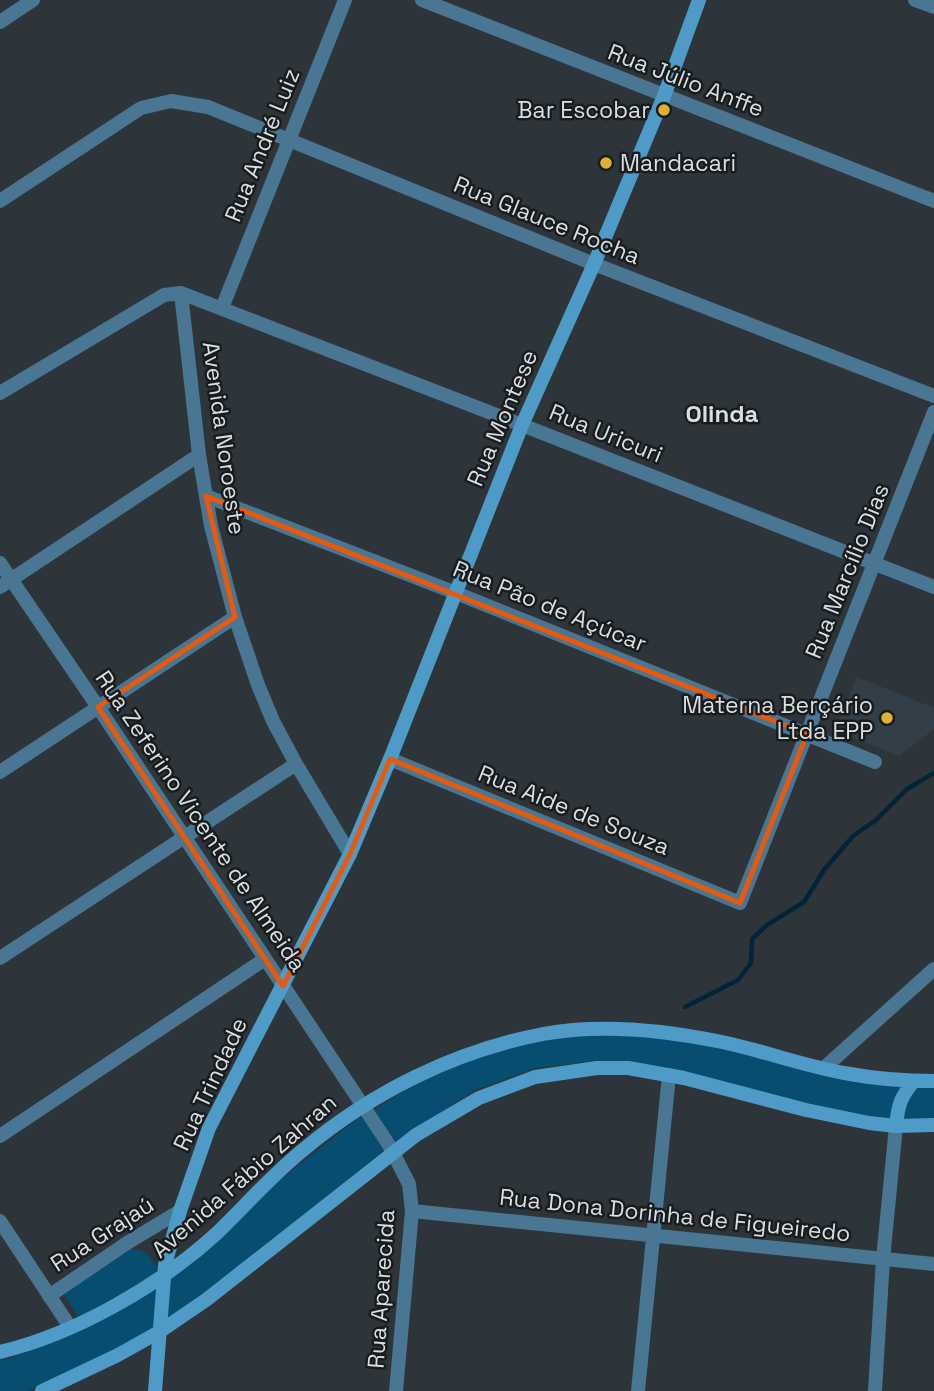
<svg xmlns="http://www.w3.org/2000/svg" width="934" height="1391" viewBox="0 0 934 1391" font-family="'Space Grotesk',sans-serif">
	<style>
		.built { fill: #323f48 }
		.green { fill: #074d6f }
		.lines { fill: none; stroke-linecap: round; stroke-linejoin: round }
		.stream { stroke: #012437; stroke-width: 4.5 }
		.minor { stroke: #497692; stroke-width: 14 }
		.secondary { stroke: #4f9bc7; stroke-width: 14 }
		.marked { fill: none; stroke: #e8590c; stroke-width: 5; stroke-linejoin: round }
		.poi-dot { fill: #dfb034; stroke: #191c1e; stroke-width: 2.5 }
		.labels { text-anchor: middle; stroke-width: 5; stroke-linejoin: round; paint-order: stroke }
		.street-label { font-size: 23px; fill: #d9dee1; stroke: #191c1e }
		.poi-label { font-size: 23px; fill: #d9dee1; stroke: #191c1e; text-anchor: end }
		.neighbourhood-label { font-size: 24px; font-weight: bold; fill: #d9dee1; stroke: #191c1e }
	</style>
	<rect width="100%" height="100%" fill="#2e353a"/>
	<!-- built -->
	<path class="built" d="M 857,677 L 934,708 L 934,729 L 899,756 L 835,730 Z"/>
	<!-- green -->
	<path class="green" d="M 581,1034 L 653,1036 L 934,1088 L 934,1119 L 872,1118 L 812,1106 L 687,1072 L 634,1063 L 596,1061 L 536,1068 L 475,1090 L 396,1142 L 372,1111 L 420,1081 L 499,1049 Z
		M 363,1114 L 387,1149 L 203,1295 L 164,1323 L 169,1278 L 219,1239 L 279,1181 Z
		M 125,1249 C 146,1249 146,1251 157,1267 L 156,1276 L 79,1318 L 62,1292 Z
		M 160,1285 L 157,1326 L 116,1351 L 28,1391 L 0,1391 L 0,1361 C 57,1344 108,1314 160,1285 Z"/>
	<g class="lines">
		<!-- stream -->
		<path class="stream" d="M 685,1007 L 738,980 L 751,963 L 752,939 L 767,925 L 804,902 L 824,870 L 853,836 L 876,820 L 907,789 L 934,773"/>
		<!-- minor -->
		<path class="minor" d="M 422,0 L 934,201
			M 915,0 L 934,7
			M 0,22 L 33,0
			M 0,201 L 141,108 L 171,101 L 208,107 L 594,264 L 934,396
			M 181,293 L 199,455 L 211,526 L 235,617 L 258,685 L 273,721 L 296,764 L 350,854
			M 222,308 L 345,0
			M 0,393 L 164,295 L 181,293 L 522,425 L 934,587
			M 206,496 L 456,593 L 875,762
			M 0,563 L 98,707 L 389,1145 L 409,1184 L 412,1211 L 396,1391
			M 0,587 L 199,455
			M 390,759 L 740,903 L 934,412
			M 0,772 L 235,617
			M 0,958 L 296,764
			M 824,1068 L 934,969
			M 0,1136 L 265,959
			M 412,1211 L 934,1264
			M 0,1221 L 70,1327
			M 49,1296 L 127,1243 L 180,1211
			M 638,1391 L 669,1075
			M 875,1391 L 883,1259 L 896,1126"/>
		<!-- secondary -->
		<path class="secondary" d="M 896,1126 C 898,1105 901,1096 914,1081
			M 0,1352 C 75,1334 159,1286 216,1234 C 245,1206 272,1175 303,1150 C 372,1092 455,1051 543,1034 C 602,1023 664,1030 722,1042 C 765,1051 806,1067 850,1074 C 877,1079 906,1081 934,1081
			M 42,1391 L 118,1355 L 159,1332 L 206,1300 L 416,1135 L 479,1098 L 535,1077 L 597,1068 L 628,1068 L 684,1078 L 806,1110 L 869,1123 L 896,1126 L 934,1125
			M 155,1391 L 165,1265 L 180,1211 L 209,1128 L 350,854 L 390,759 L 522,425 L 594,264 L 664,96 L 699,0"/>
	</g>
	<!-- marked area -->
	<path class="marked" d="M 206,496 L 807,734 L 740,903 L 390,759 L 350,854 L 283,986 L 98,707 L 235,617 Z"/>
	<!-- markers -->
	<g class="poi-dot">
		<circle cx="664" cy="110" r="7"/>
		<circle cx="606" cy="163" r="7"/>
		<circle cx="887" cy="718" r="7"/>
	</g>
	<g class="labels">
		<!-- street labels -->
		<g class="street-label">
			<text transform="translate(686 80) rotate(21)" y="8">Rua Júlio Anffe</text>
			<text transform="translate(262 145) rotate(-68)" y="8">Rua André Luiz</text>
			<text transform="translate(547 220) rotate(22)" y="8">Rua Glauce Rocha</text>
			<text transform="translate(502 418) rotate(-67)" y="8">Rua Montese</text>
			<text transform="translate(606 433) rotate(22)" y="8">Rua Uricuri</text>
			<text transform="translate(224 438) rotate(82)" y="8">Avenida Noroeste</text>
			<text transform="translate(847 571) rotate(-68)" y="8">Rua Marcílio Dias</text>
			<text transform="translate(550 606) rotate(22)" y="8">Rua Pão de Açúcar</text>
			<text transform="translate(574 810) rotate(22)" y="8">Rua Aide de Souza</text>
			<text transform="translate(201 821) rotate(56)" y="8">Rua Zeferino Vicente de Almeida</text>
			<text transform="translate(210 1084) rotate(-65)" y="8">Rua Trindade</text>
			<text transform="translate(244 1176) rotate(-41)" y="8">Avenida Fábio Zahran</text>
			<text transform="translate(675 1215) rotate(6)" y="8">Rua Dona Dorinha de Figueiredo</text>
			<text transform="translate(102 1234) rotate(-33)" y="8">Rua Grajaú</text>
			<text transform="translate(381 1289) rotate(-86)" y="8">Rua Aparecida</text>
		</g>
		<!-- poi labels -->
		<g class="poi-label">
			<text x="650" y="118">Bar Escobar</text>
			<text x="620" y="171" text-anchor="start">Mandacari</text>
			<text x="873" y="713">Materna Berçário<tspan x="873" dy="26">Ltda EPP</tspan></text>
		</g>
		<!-- neighbourhood labels -->
		<g class="neighbourhood-label">
			<text x="722" y="422">Olinda</text>
		</g>
	</g>
</svg>
